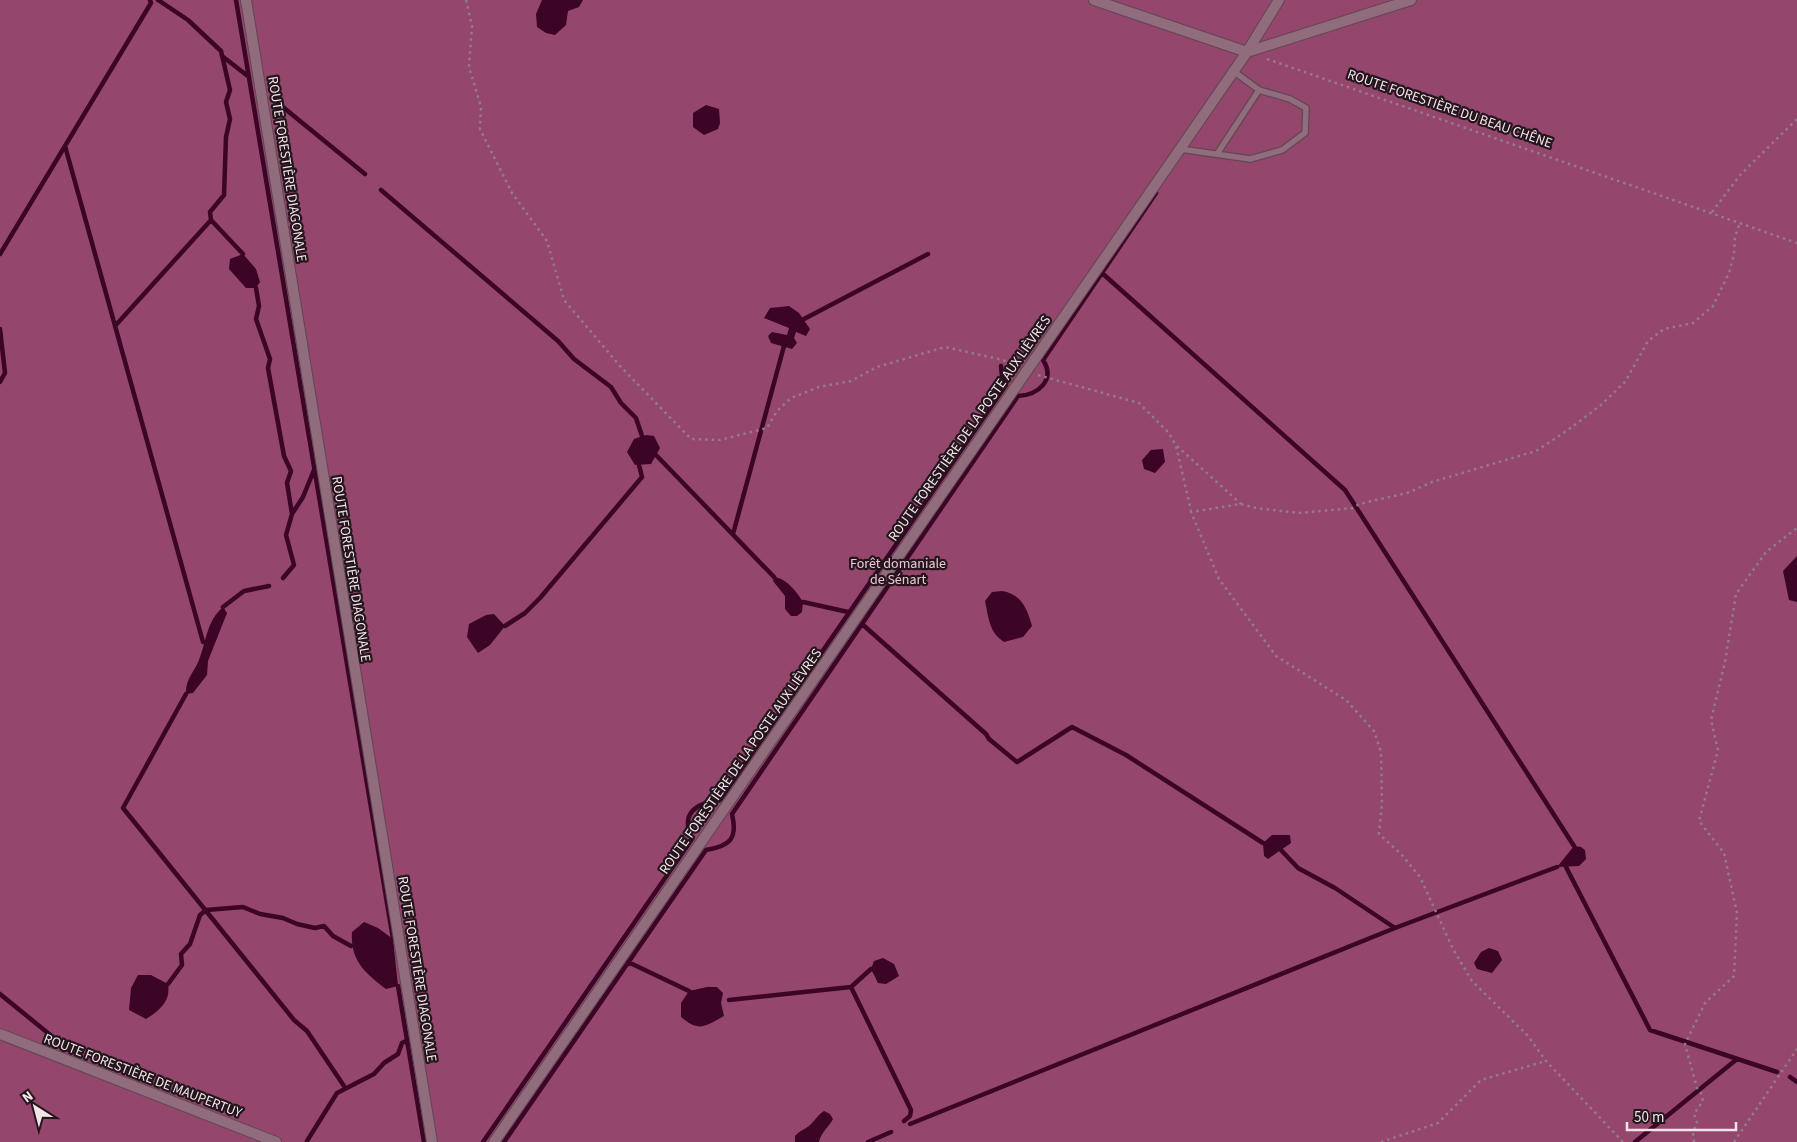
<svg xmlns="http://www.w3.org/2000/svg" width="1797" height="1142" viewBox="0 0 1797 1142" font-family="'Source Sans 3',sans-serif">
	<style>
		.forest { fill: #94466d }
		.water { fill: #3c0425 }
		.lines { fill: none; stroke-linecap: round; stroke-linejoin: round }
		.stream { stroke: #3c0425; stroke-width: 4.5 }
		.lane-casing { stroke: #604753; stroke-width: 8 }
		.street-casing { stroke: #604753; stroke-width: 12 }
		.path { stroke: #937c86; stroke-width: 2.5; stroke-dasharray: 2.5 4; stroke-linecap: butt }
		.lane { stroke: #906c7c; stroke-width: 5.5 }
		.street { stroke: #906c7c; stroke-width: 10 }
		.labels { text-anchor: middle; stroke-width: 4.5; stroke-linejoin: round; paint-order: stroke }
		.street-label { font-size: 14px; fill: #f5e3ea; stroke: #23161c }
		.park-label { font-size: 14px; fill: #f3c5d9; stroke: #23161c }
	</style>
	<rect width="100%" height="100%" fill="#442936"/>
	<!-- forest -->
	<path class="forest" d="M 0,0 L 1797,0 L 1797,1142 L 0,1142 Z"/>
	<!-- water -->
	<path class="water" d="M 542,0 L 583,0 L 579,7 L 568,11 L 566,25 L 555,35 L 546,33 L 537,27 L 536,14 Z
		M 706,105 L 719,109 L 720,123 L 718,129 L 704,135 L 693,127 L 693,113 Z
		M 243,254 L 256,269 L 260,282 L 256,288 L 246,288 L 229,269 L 230,259 Z
		M 789,306 L 799,313 L 810,329 L 806,336 L 796,332 L 794,338 L 797,343 L 792,349 L 771,343 L 768,336 L 772,332 L 787,335 L 789,328 L 764,318 L 770,308 Z
		M 646,435 L 654,436 L 660,448 L 651,464 L 635,465 L 627,452 L 634,439 Z
		M 1163,449 L 1165,462 L 1155,473 L 1144,469 L 1142,460 L 1151,450 Z
		M 1797,556 L 1797,602 L 1789,600 L 1783,571 Z
		M 774,577 C 786,578 797,592 803,602 L 802,612 L 797,616 L 791,616 L 785,609 L 785,596 L 773,581 Z
		M 1002,591 C 1021,594 1027,608 1032,626 L 1023,637 L 1004,642 C 989,632 989,619 985,601 L 992,592 Z
		M 223,607 L 227,613 L 208,661 L 207,675 L 193,693 L 186,694 C 185,678 196,671 200,657 C 207,638 207,621 223,607 Z
		M 494,614 L 505,626 L 490,645 L 478,653 L 467,637 L 469,624 L 486,615 Z
		M 1272,835 L 1290,835 L 1291,843 L 1268,859 L 1264,856 L 1263,843 Z
		M 1574,846 L 1581,847 L 1585,850 L 1586,859 L 1579,866 L 1557,867 Z
		M 364,922 L 378,928 L 393,939 L 398,986 L 386,989 C 365,973 350,960 352,932 Z
		M 1489,948 L 1498,951 L 1502,960 L 1492,973 L 1477,969 L 1474,963 L 1481,952 Z
		M 883,958 L 894,964 L 899,976 L 886,984 L 878,983 L 871,969 L 874,961 Z
		M 138,975 L 151,975 L 168,984 C 171,1001 160,1010 146,1019 L 129,1010 L 131,988 Z
		M 707,987 L 717,987 L 723,993 L 721,1003 L 724,1016 C 704,1027 699,1032 681,1017 L 681,1003 L 689,991 Z
		M 824,1111 L 830,1114 L 833,1119 C 829,1127 821,1132 819,1142 L 795,1142 L 795,1136 C 800,1130 807,1129 812,1123 C 817,1118 818,1115 824,1111 Z"/>
	<g class="lines">
		<!-- stream -->
		<path class="stream" d="M 158,0 L 188,20 L 221,51 L 230,90 L 226,102 L 230,119 L 226,137 L 224,195 L 210,212 L 211,220 L 243,254
			M 236,0 L 393,939
			M 222,56 L 249,77
			M 273,99 L 365,174
			M 65,146 L 203,642
			M 381,190 L 558,341 L 574,359 L 611,387 L 621,403 L 636,418 L 642,436
			M 0,254 L 151,3 L 150,0
			M 1102,273 L 1345,490 L 1574,846
			M 256,288 L 259,306 L 256,319 L 270,359 L 268,368 L 284,456 L 291,471 L 287,483 L 292,514
			M 804,319 L 928,254
			M 115,326 L 211,220
			M 0,329 L 5,373 L 0,382
			M 656,455 L 774,577
			M 733,534 L 784,346
			M 283,578 L 294,565 L 286,535 L 292,514 L 303,497 L 314,470
			M 803,602 L 848,612
			M 223,607 L 244,591 L 269,586
			M 862,624 L 986,734 L 989,739 L 1017,762 L 1072,727 L 1126,755 L 1263,843
			M 505,626 L 525,613 L 540,598 L 642,477 L 639,465
			M 186,694 L 123,808 L 294,1020 L 307,1031 L 344,1086
			M 1281,850 L 1298,868 L 1335,888 L 1395,928
			M 1566,867 L 1650,1030 L 1777,1072
			M 628,962 L 689,991
			M 168,984 L 182,965 L 181,954 L 190,944 L 200,915 L 206,910 L 243,907 L 260,914 L 283,918 L 297,924 L 315,928 L 324,926 L 333,936 L 351,946
			M 398,986 L 424,1142
			M 851,987 L 911,1110 L 910,1116 L 904,1121
			M 0,994 L 70,1051
			M 729,1000 L 851,987 L 871,969
			M 1790,1077 L 1797,1082
			M 910,1124 L 1395,928 L 1557,867
			M 307,1141 L 337,1093 L 374,1074 L 384,1063 L 398,1054 L 402,1043 L 406,1041
			M 483,1142 L 692,839 C 680,813 696,803 720,800 L 1006,385 L 1002,376 L 1001,366
			M 504,1142 L 706,850 C 730,846 738,839 732,814 L 1018,396 C 1038,395 1056,380 1043,360 L 1156,193
			M 868,1142 L 891,1132
			M 1635,1142 L 1737,1059"/>
		<defs>
			<path id="lane" d="M 1180,149 L 1250,159 L 1282,150 L 1305,133 L 1306,108 L 1290,99 L 1259,90 L 1232,70
				M 1217,154 L 1259,90"/>
			<path id="street" d="M 246,0 L 432,1142
				M 1094,0 L 1247,52
				M 1247,52 L 1411,0
				M 0,1034 L 276,1142
				M 494,1142 L 1247,52 L 1279,0"/>
		</defs>
		<!-- lane casing -->
		<use href="#lane" class="lane-casing"/>
		<!-- street casing -->
		<use href="#street" class="street-casing"/>
		<!-- path -->
		<path class="path" d="M 466,0 L 472,26 L 469,67 L 481,107 L 480,129 L 512,193 L 547,241 L 564,300 L 620,366 L 691,439 L 720,440 L 767,428 L 777,411 L 791,398 L 819,387 L 851,381 L 877,367 L 945,347 L 1003,360 L 1016,367
			M 1267,59 L 1797,243
			M 1712,212 L 1741,174 L 1797,119
			M 1038,375 L 1139,403 L 1169,433 L 1176,446 L 1191,511
			M 1177,446 L 1241,504
			M 1381,1142 L 1438,1123 L 1481,1080 L 1546,1061
			M 1623,1142 L 1546,1061 L 1528,1036 L 1472,981 L 1453,949 L 1420,877 L 1401,854 L 1379,834 L 1382,804 L 1381,752 L 1374,731 L 1346,700 L 1276,656 L 1219,579 L 1191,512 L 1241,504 L 1256,508 L 1299,513 L 1353,508 L 1359,504 L 1407,493 L 1432,482 L 1536,451 L 1568,430 L 1601,405 L 1625,382 L 1648,341 L 1664,329 L 1693,323 L 1713,306 L 1729,273 L 1734,254 L 1735,236 L 1740,223
			M 1694,1142 L 1693,1132 L 1697,1123 L 1694,1114 L 1703,1101 L 1701,1093 L 1697,1088 L 1685,1044 L 1705,1003 L 1734,976 L 1737,913 L 1724,853 L 1699,821 L 1718,750 L 1711,720 L 1725,662 L 1736,594 L 1766,552 L 1797,528
			M 1734,1142 L 1797,1049"/>
		<!-- lane -->
		<use href="#lane" class="lane"/>
		<!-- street -->
		<use href="#street" class="street"/>
	</g>
	<g class="labels">
		<!-- street labels -->
		<g class="street-label">
			<text transform="translate(1450 108) rotate(19)" y="5">ROUTE FORESTIÈRE DU BEAU CHÊNE</text>
			<text transform="translate(288 169) rotate(81)" y="5">ROUTE FORESTIÈRE DIAGONALE</text>
			<text transform="translate(969 428) rotate(-55)" y="5">ROUTE FORESTIÈRE DE LA POSTE AUX LIÈVRES</text>
			<text transform="translate(352 569) rotate(81)" y="5">ROUTE FORESTIÈRE DIAGONALE</text>
			<text transform="translate(740 761) rotate(-55)" y="5">ROUTE FORESTIÈRE DE LA POSTE AUX LIÈVRES</text>
			<text transform="translate(418 969) rotate(81)" y="5">ROUTE FORESTIÈRE DIAGONALE</text>
			<text transform="translate(143 1075) rotate(21)" y="5">ROUTE FORESTIÈRE DE MAUPERTUY</text>
		</g>
		<!-- park labels -->
		<g class="park-label">
			<text x="898" y="568">Forêt domaniale<tspan x="898" dy="16">de Sénart</tspan></text>
		</g>
	</g>
	<!-- north arrow -->
	<g transform="translate(35 1107) rotate(324)" stroke="#23161c" stroke-width="4" paint-order="stroke">
	<path d="M0-4L9 19L0 12L-9 19Z" fill="#f5e3ea"/>
	<text y="-8" font-size="14" font-weight="bold" text-anchor="middle" fill="#f5e3ea">N</text>
	</g>
	<!-- scale -->
	<path d="M1627 1122v8h109v-8" fill="none" stroke="#f5e3ea" stroke-width="2.5"/>
	<text x="1634" y="1122" font-size="15" fill="#f5e3ea" stroke="#23161c" stroke-width="4" paint-order="stroke">50 m</text>
</svg>
